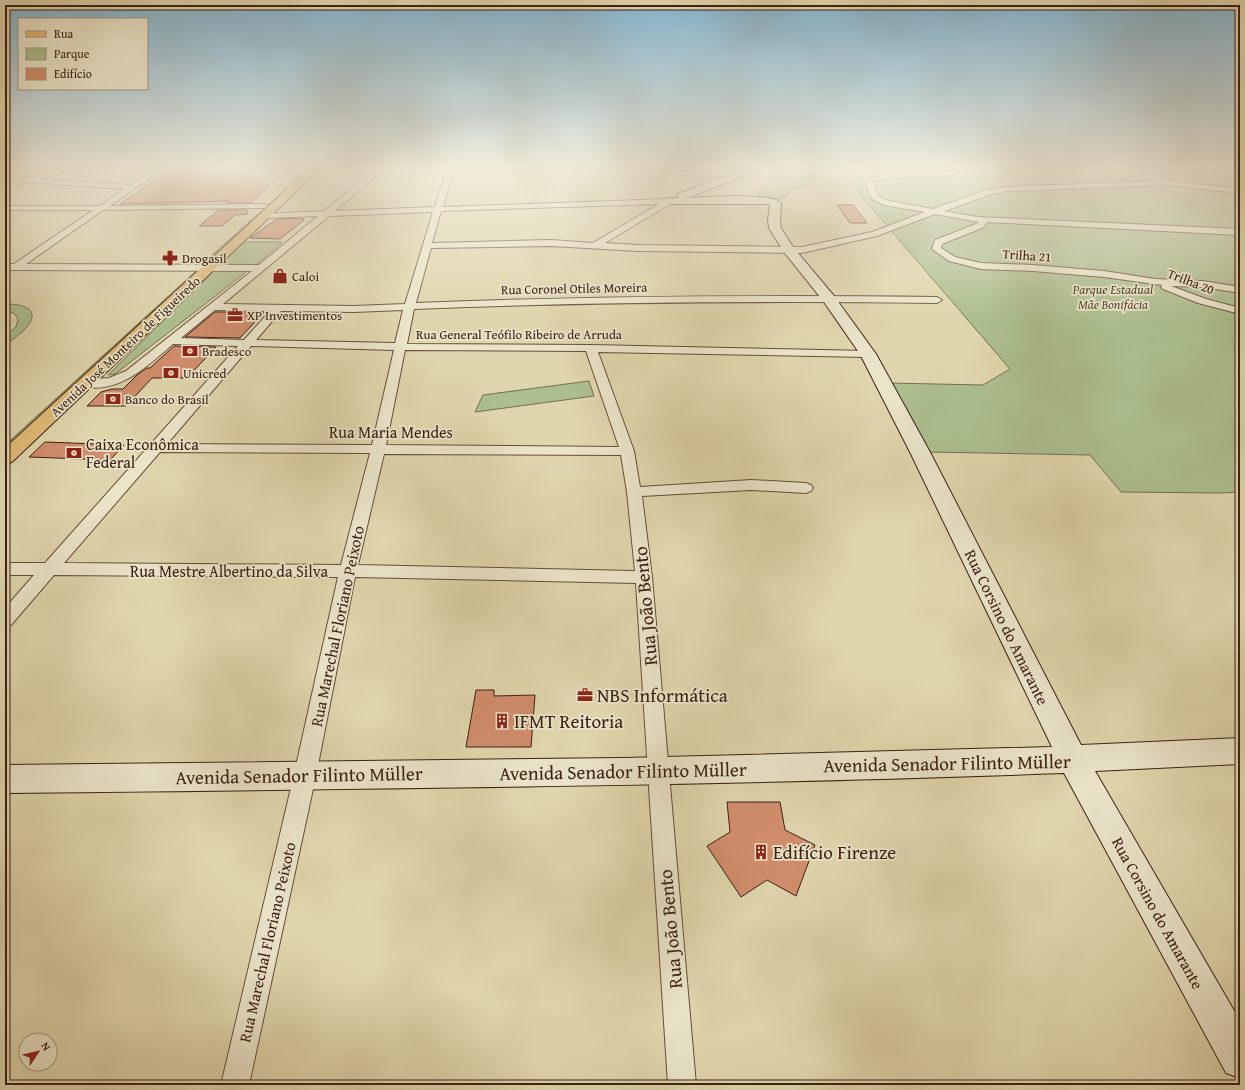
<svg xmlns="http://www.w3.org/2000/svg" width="1245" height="1090" viewBox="0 0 1245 1090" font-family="'Gentium Book Plus',serif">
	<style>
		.green { fill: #acbe8e; stroke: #747052 }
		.building { fill: #d08d6c; stroke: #3c2115 }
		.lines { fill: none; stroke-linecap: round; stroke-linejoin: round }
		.street-casing { stroke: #654e3b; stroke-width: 2 }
		.secondary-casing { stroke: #3c2115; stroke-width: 2 }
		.primary-casing { stroke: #3c2115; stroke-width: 2 }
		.street { fill: #eae4c9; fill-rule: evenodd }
		.secondary { fill: #eae4c9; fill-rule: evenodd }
		.primary { fill: #e0ba76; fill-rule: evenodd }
		.labels { text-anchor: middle; stroke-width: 3.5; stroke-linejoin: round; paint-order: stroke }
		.far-street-label { font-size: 13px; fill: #3c2115; stroke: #eae4c9 }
		.far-poi-label { font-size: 13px; fill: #3c2115; stroke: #eae4c9; text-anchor: start }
		.far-park-label { font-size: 13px; font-style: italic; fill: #584833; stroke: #eae4c9 }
		.street-label { font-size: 16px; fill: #3c2115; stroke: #eae4c9 }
		.poi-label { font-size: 16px; fill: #3c2115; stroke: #eae4c9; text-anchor: start }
		.near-street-label { font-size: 19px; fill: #3c2115; stroke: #eae4c9 }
		.near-poi-label { font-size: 19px; fill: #3c2115; stroke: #eae4c9; text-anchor: start }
	</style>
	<rect width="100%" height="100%" fill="#dfd5ac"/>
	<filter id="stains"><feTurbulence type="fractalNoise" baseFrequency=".005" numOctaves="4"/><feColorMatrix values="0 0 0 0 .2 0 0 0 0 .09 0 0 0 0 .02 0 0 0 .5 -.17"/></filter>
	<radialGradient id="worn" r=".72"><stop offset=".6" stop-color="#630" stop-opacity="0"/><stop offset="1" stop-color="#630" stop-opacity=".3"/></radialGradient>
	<!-- green -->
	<path class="green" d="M 792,169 C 801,170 812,170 818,177 L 806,186 L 791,190 L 787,196 L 779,199 L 760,197 L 758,193 C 762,185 774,184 769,173 L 774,170 Z
		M 838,169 L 1240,169 L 1240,492 L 1222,493 L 1121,492 L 1090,455 L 930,452 L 889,383 L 983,385 L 1010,369 Z
		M 286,189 L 288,189 L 207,264 L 201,265 Z
		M 243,242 L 282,242 L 256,265 L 218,265 Z
		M 197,270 L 202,270 L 5,451 L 5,445 Z
		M 215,270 L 244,270 L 245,273 L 115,374 L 108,375 Z
		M 5,304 C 50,304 31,330 5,344 L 5,336 L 16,327 L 18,320 L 15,314 L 5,310 Z
		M 589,381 L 594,396 L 475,412 L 483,395 Z"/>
	<!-- building -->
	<path class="building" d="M 192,169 L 241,169 L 269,186 L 251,203 L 228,203 L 230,201 L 120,204 L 167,172 L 171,170 Z
		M 837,205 L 853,205 L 867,223 L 850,223 Z
		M 219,210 L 247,210 L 247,214 L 235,215 L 222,226 L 199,226 Z
		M 302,218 L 304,220 L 280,239 L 250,238 L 277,219 Z
		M 215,312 L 264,312 L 240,338 L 185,337 Z
		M 174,346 L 216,347 L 187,378 L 152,378 L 126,406 L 87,406 L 101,392 L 112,389 L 123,389 L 137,375 L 147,368 L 150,368 Z
		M 45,442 L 124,445 L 110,460 L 29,457 Z
		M 476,690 L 494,690 L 494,696 L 535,695 L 531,747 L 466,747 Z
		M 727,802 L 780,802 L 785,830 L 815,845 L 796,896 L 767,880 L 741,897 L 707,846 L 730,832 Z"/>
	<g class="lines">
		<defs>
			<path id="street" d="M 64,169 L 76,169 L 41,179 L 130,185 L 153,170 L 170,169 L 157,173 L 110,206 L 264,204 L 268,206 L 264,208 L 103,210 L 26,264 L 259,265 L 318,216 L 265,218 L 261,216 L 262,214 L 324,211 L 376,169 L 384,169 L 335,211 L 435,207 L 447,169 L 536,169 L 533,171 L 453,172 L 443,207 L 668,199 L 672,201 L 670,204 L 605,243 L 638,245 L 802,247 L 872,232 L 925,212 L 884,205 L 872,199 L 866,184 L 867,180 L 881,175 L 969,169 L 952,175 L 882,179 L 874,181 L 874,184 L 878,196 L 889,201 L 933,209 L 984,191 L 1006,187 L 1158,181 L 1150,179 L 1142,169 L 1150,169 L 1156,175 L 1170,181 L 1240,189 L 1240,193 L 1168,185 L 1006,191 L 989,195 L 944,211 L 977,217 L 1240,229 L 1240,235 L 988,222 L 982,228 L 942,244 L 941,248 L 955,257 L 981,263 L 1033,265 L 1104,271 L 1155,279 L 1203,281 L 1240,287 L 1240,293 L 1203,287 L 1171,286 L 1206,299 L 1240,308 L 1240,314 L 1198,303 L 1163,289 L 1161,287 L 1162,285 L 1104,277 L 1033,271 L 981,269 L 949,261 L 932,249 L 935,240 L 976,224 L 979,222 L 935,214 L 877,236 L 802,253 L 638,251 L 551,246 L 431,248 L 416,303 C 589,296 763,295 937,297 L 942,300 L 937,303 C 763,301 588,302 414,309 L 407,344 L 591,345 L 868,351 L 872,352 L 874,354 L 872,356 L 868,357 L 598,352 L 634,451 L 640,487 L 751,480 L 806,483 L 811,485 L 813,488 L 811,491 L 806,493 L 751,490 L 642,496 L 652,577 L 696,1085 L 668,1085 L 636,583 L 355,577 L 316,775 L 249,1085 L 221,1085 L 294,775 L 338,577 L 54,575 L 11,625 L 5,627 L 5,608 L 34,575 L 5,575 L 5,563 L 45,563 L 238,346 L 173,344 C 147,366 119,395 82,386 L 80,383 L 82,380 L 109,378 L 126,371 L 252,271 L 5,270 L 5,264 L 14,264 L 93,210 L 5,210 L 5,206 L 100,206 L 124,189 L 28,182 L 5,188 L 5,184 ZM 659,204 L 593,243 L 551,240 L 432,243 L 441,211 ZM 433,212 L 405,304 L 354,306 L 223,304 L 329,216 ZM 215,310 L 270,311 L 244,340 L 181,338 ZM 403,310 L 395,343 L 256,340 L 281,311 L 354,312 ZM 251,346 L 394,350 L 372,445 L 167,444 ZM 405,350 L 586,351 L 619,447 L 386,445 ZM 160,452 L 370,453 L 341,565 L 64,563 ZM 384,454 L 621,455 L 627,492 L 635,571 L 358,565 Z
				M 253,169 L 262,169 L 300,188 L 299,190 C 289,191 261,176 253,169 Z
				M 580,169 L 638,169 L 740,173 L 744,175 L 740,177 L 584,171 Z"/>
			<path id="secondary" d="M 744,169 L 758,169 L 756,171 L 687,198 C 703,197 773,193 781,203 L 780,220 L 781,228 L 793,247 L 834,296 L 876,354 L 931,454 L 1081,745 L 1240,738 L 1240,764 L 1095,771 L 1240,1021 L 1240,1078 L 1226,1073 L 1064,773 C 711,786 358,789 5,793 L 5,765 L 623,758 L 1052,747 L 911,454 L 860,354 L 824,302 L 784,252 L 769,228 L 768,220 L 770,204 L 668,204 L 663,201 L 668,198 L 678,198 L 677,196 L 678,194 Z"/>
			<path id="primary" d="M 309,169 L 320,169 L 12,462 L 5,464 L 5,448 Z"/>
		</defs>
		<!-- street casing -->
		<use href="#street" class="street-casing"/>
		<!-- secondary casing -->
		<use href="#secondary" class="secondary-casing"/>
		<!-- primary casing -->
		<use href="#primary" class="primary-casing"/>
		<!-- street -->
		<use href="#street" class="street"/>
		<!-- secondary -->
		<use href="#secondary" class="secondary"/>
		<!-- primary -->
		<use href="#primary" class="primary"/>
	</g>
	<!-- sky -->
	<linearGradient id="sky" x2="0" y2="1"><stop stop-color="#86b6d1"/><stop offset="0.52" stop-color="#f1ecda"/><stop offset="1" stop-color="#f1ecda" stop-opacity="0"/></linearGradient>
	<rect width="1245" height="322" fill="url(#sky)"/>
	<!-- icons -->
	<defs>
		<symbol id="pharmacy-bare" viewBox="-9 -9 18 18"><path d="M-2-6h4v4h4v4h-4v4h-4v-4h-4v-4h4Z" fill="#8f2418" stroke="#eae4c9" stroke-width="2.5" paint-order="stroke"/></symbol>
		<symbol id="shop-bare" viewBox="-9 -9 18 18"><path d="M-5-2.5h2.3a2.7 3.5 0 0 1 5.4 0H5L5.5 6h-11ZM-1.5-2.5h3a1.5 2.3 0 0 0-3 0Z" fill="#8f2418" stroke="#eae4c9" stroke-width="2.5" paint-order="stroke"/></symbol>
		<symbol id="office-bare" viewBox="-9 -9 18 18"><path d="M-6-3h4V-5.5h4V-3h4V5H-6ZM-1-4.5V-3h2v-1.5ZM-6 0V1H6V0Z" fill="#8f2418" stroke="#eae4c9" stroke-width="2.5" paint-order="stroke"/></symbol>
		<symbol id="bank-bare" viewBox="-9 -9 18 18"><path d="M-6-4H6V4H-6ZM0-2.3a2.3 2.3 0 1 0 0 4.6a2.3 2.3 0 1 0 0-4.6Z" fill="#8f2418" stroke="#eae4c9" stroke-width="2.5" paint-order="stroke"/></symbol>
		<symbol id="building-bare" viewBox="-9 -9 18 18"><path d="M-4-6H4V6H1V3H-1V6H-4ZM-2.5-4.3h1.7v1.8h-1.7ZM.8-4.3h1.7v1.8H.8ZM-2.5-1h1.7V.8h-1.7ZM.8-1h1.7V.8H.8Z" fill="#8f2418" stroke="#eae4c9" stroke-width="2.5" paint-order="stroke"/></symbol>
	</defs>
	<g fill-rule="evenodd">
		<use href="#pharmacy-bare" x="159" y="247" width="22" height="22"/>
		<use href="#shop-bare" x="269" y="265" width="22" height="22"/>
		<use href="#office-bare" x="224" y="304" width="22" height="22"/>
		<use href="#bank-bare" x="179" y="340" width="22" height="22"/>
		<use href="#bank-bare" x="160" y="362" width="22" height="22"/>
		<use href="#bank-bare" x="102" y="388" width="22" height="22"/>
		<use href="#bank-bare" x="63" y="442" width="22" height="22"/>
		<use href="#office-bare" x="574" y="684" width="22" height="22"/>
		<use href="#building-bare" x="491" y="710" width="22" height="22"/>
		<use href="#building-bare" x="750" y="841" width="22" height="22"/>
	</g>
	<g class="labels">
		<!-- far-street labels -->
		<g class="far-street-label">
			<text transform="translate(1027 255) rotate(4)" y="5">Trilha 21</text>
			<text transform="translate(1191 281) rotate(21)" y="5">Trilha 20</text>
			<text transform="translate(574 288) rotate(-1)" y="5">Rua Coronel Otiles Moreira</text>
			<text x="519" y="339">Rua General Teófilo Ribeiro de Arruda</text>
			<text transform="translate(125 346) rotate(-43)" y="5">Avenida José Monteiro de Figueiredo</text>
		</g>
		<!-- far-poi labels -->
		<g class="far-poi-label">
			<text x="182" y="263">Drogasil</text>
			<text x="292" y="281">Caloi</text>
			<text x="247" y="320">XP Investimentos</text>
			<text x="202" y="356">Bradesco</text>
			<text x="183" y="378">Unicred</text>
			<text x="125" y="404">Banco do Brasil</text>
		</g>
		<!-- far-park labels -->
		<g class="far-park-label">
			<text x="1113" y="294">Parque Estadual<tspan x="1113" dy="15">Mãe Bonifácia</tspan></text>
		</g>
		<!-- street labels -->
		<g class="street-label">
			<text x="391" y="438">Rua Maria Mendes</text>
			<text x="229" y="577">Rua Mestre Albertino da Silva</text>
			<text transform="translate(337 626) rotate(-78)" y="6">Rua Marechal Floriano Peixoto</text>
			<text transform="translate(1007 627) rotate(64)" y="6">Rua Corsino do Amarante</text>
			<text transform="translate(1158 913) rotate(61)" y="6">Rua Corsino do Amarante</text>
			<text transform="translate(267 942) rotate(-77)" y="6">Rua Marechal Floriano Peixoto</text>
		</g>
		<!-- poi labels -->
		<g class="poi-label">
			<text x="86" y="450">Caixa Econômica<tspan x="86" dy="18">Federal</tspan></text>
		</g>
		<!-- near-street labels -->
		<g class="near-street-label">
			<text transform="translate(645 606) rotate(-95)" y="7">Rua João Bento</text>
			<text transform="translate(947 763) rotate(-1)" y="7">Avenida Senador Filinto Müller</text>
			<text transform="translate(623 771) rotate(-1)" y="7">Avenida Senador Filinto Müller</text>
			<text transform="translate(299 775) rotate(-1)" y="7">Avenida Senador Filinto Müller</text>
			<text transform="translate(670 929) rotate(-95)" y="7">Rua João Bento</text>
		</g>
		<!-- near-poi labels -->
		<g class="near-poi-label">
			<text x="597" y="702">NBS Informática</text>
			<text x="514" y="728">IFMT Reitoria</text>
			<text x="773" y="859">Edifício Firenze</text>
		</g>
	</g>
	<!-- margin -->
	<rect width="1245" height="1090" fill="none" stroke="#dfd5ac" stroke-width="20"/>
	<rect x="6" y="6" width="1233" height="1078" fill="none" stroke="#3c2115" stroke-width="2"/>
	<rect x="10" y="10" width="1225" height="1070" fill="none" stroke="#3c2115"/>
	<!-- legend -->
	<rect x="18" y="18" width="130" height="72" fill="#eae4c9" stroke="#a49681"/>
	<rect x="26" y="31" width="20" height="6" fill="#e0ba76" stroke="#a49681"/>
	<text x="54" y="38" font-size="12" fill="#3c2115">Rua</text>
	<rect x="26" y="48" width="20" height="12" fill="#acbe8e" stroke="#a49681"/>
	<text x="54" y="58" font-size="12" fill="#3c2115">Parque</text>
	<rect x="26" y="68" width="20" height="12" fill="#d08d6c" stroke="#a49681"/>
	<text x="54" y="78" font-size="12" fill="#3c2115">Edifício</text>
	<!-- north arrow -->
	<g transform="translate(38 1052) rotate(55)"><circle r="19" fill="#eae4c9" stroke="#a49681"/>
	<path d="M0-3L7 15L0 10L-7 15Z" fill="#8f2418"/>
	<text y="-6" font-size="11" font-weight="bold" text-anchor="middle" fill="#3c2115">N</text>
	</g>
	<rect width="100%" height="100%" filter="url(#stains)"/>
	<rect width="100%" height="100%" fill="url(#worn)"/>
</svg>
